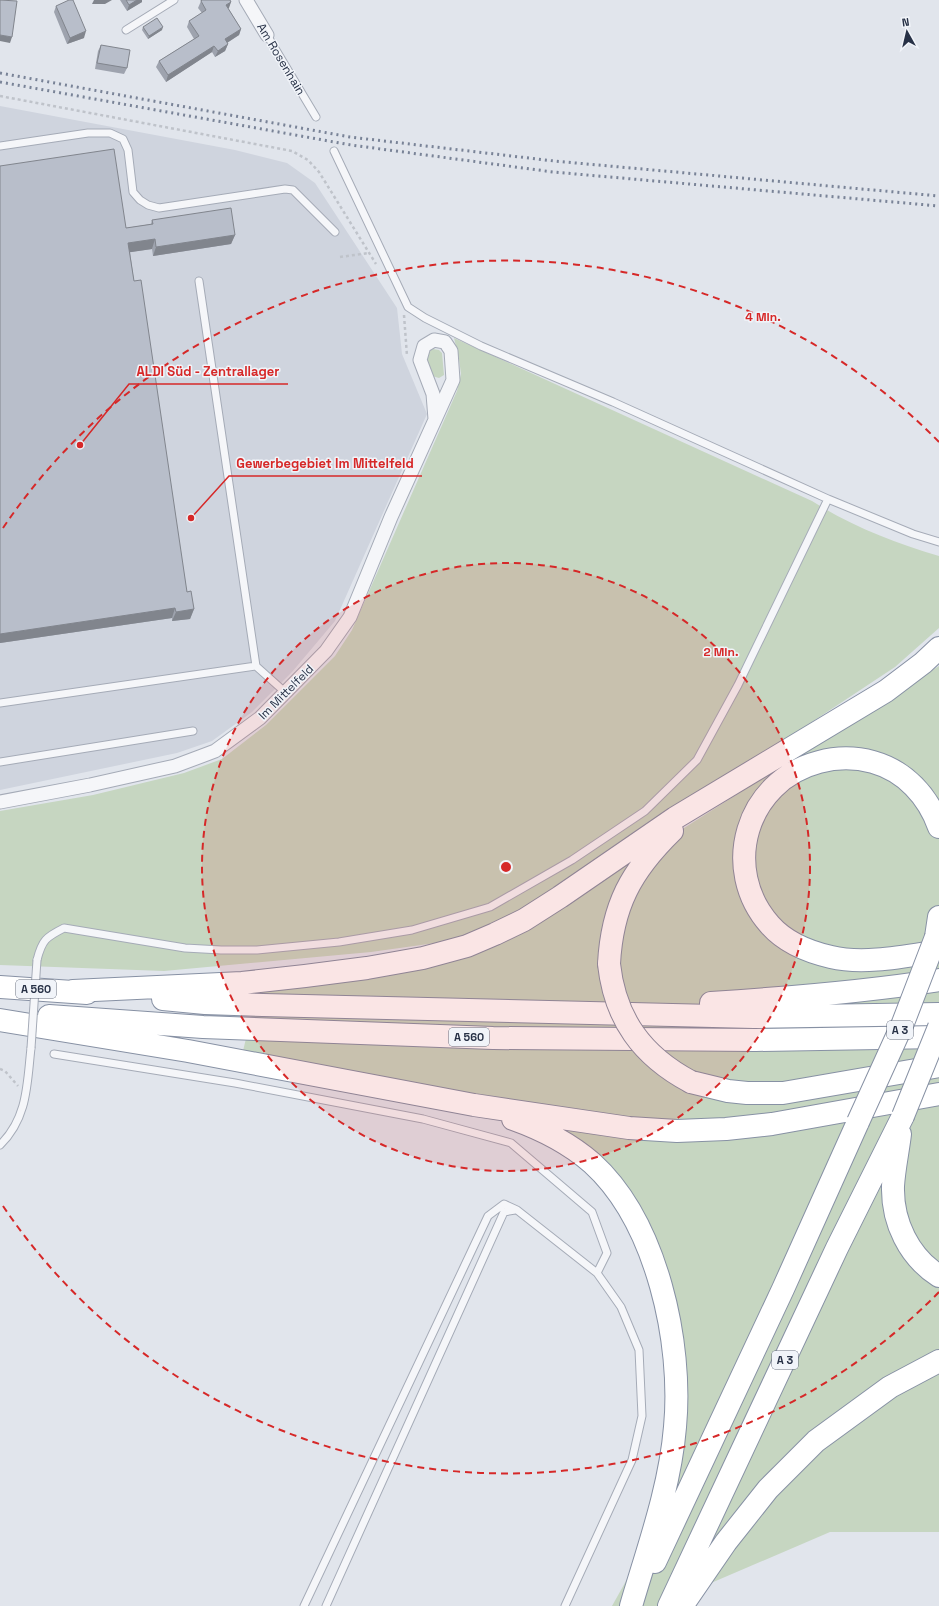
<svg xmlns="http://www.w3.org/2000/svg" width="939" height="1606" viewBox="0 0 939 1606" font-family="'Space Grotesk',sans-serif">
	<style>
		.built { fill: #cfd4de }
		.green { fill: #c6d6c1 }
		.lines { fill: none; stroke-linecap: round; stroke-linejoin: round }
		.service-casing { stroke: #a5abb7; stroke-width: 9 }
		.minor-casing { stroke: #a5abb7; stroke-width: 15 }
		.motorway-casing { stroke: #8791a4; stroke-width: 24 }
		.path { stroke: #bfc3ca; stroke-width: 2.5; stroke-dasharray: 3 3; stroke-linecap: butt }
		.service { stroke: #f5f6f9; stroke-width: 7 }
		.minor { stroke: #f5f6f9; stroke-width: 13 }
		.motorway { stroke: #fff; stroke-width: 22 }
		.rail { stroke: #798397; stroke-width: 3; stroke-dasharray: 2 4; stroke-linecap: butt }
		.service-bridge-casing { stroke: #a5abb7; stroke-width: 9; stroke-linecap: butt }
		.motorway-bridge-casing { stroke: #8791a4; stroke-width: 24; stroke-linecap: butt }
		.service-bridge { stroke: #f5f6f9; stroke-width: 7 }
		.motorway-bridge { stroke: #fff; stroke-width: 22 }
		.wall { fill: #9ea3ae }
		.shaded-wall { fill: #81858d }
		.building { fill: #b8beca; stroke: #81858d }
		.ring { fill: none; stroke: #d62828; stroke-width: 2; stroke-dasharray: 7 5 }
		.labels { text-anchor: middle; stroke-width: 3; stroke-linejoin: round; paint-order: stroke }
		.shield { fill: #f1f4f9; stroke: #646c7c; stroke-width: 1 }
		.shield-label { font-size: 11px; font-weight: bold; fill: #273146 }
		.street-label { font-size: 12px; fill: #273146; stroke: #f1f4f9 }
		.centre { fill: #d62828; stroke: #f1f4f9; stroke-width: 2 }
		.ring-label { font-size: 12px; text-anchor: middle; font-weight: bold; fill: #d62828; stroke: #f1f4f9; stroke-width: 3; stroke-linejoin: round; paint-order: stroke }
		.leader { fill: none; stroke: #d62828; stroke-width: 1.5 }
		.callout-dot { fill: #d62828; stroke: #f1f4f9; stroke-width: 1.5 }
		.callout-label { font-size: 13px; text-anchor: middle; font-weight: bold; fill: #d62828; stroke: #f1f4f9; stroke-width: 3; stroke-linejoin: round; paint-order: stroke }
	</style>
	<rect width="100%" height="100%" fill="#e1e5ec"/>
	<!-- built -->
	<path class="built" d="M 0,106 L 235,150 L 287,163 L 315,183 L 397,308 L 402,354 L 427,414 L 335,621 L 292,672 L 252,712 L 212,741 L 177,753 L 0,790 Z"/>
	<!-- green -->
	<path class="green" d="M 454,338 L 812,501 C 851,526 895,543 939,556 L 939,628 L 895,667 L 673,814 L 512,916 L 464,939 L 371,952 L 164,971 L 0,965 L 0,811 L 93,795 L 184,773 L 222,759 L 266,725 L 335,656 L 352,630 L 457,391 L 461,374 L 459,359 Z
		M 433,349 L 439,350 L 442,353 L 444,375 L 439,378 L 432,376 L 426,362 L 428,352 Z
		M 939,666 L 939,1532 L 830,1532 L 711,1583 L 696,1606 L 612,1606 L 668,1506 L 676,1454 L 648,1238 L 546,1126 L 243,1051 L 257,993 L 383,976 L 525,929 Z"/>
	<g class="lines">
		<defs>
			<path id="service" d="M 126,30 L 174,0
				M 267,35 L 316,117
				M 0,146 L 88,133 L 110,133 L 123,139 L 128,150 L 133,192 L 140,200 L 148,205 L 159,208 L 285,189 L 293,190 L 335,232
				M 334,151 L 408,307 L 425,318 L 481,346 L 613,402 L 828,499 L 913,534 L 939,542
				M 256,666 L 286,693
				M 0,703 L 256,666 L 199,281
				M 0,762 L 193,731
				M 37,960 C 42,940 46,937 64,928 L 185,948 L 221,950 L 257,950 L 339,942 L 412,930 L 490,907 L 572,860 L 645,811 L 697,760 L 738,685 L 828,499
				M 54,1054 L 235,1083 L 423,1119 L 511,1143 L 592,1212 L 607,1253 L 597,1273 L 517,1210 L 504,1204 L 488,1216 L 304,1606
				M 0,1145 C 28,1118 27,1083 31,1048
				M 326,1606 L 504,1212 L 515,1210
				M 565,1606 L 632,1460 L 642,1416 L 639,1350 L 621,1307 L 597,1273"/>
			<path id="minor" d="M 246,0 L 267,35
				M 0,802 L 90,785 L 175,766 L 215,751 L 260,718 L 326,651 L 350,617 L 391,517 L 453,380 L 451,351 L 445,342 L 434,340 L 424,346 L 420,360 L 433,394 L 435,419"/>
			<path id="motorway" d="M 939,827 C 928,796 905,771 873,762 C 855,757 837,757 819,762 C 746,781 720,869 770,925 C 785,942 809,952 831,957 C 864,965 906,956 939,951
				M 936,937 L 939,917
				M 609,964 C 612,906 631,871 672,831
				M 0,987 L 87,993
				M 73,991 L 242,983 L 305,976 L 367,968 L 423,958 L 467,946 L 495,934 L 524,920 L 560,897 L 675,818 L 886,691 L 923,663 L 939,648
				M 163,999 L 205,1003 L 263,1005 L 754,1017 L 939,1014
				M 711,1003 C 787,998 863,992 939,980
				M 49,1016 L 203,1027 L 493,1038 L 756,1040 L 939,1037
				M 0,1020 L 188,1051 L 474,1105 L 629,1128 L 677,1131 L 726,1129 L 772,1124 L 939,1094
				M 691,1082 L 728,1091 L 747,1093 L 783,1093 L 939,1066
				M 513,1119 C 541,1129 569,1143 592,1163 C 657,1222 683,1343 675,1427 C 670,1488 648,1548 631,1606
				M 900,1134 C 898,1151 894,1169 893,1186 C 892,1222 909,1257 939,1276
				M 655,1562 L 783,1289 L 858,1122
				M 669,1606 L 837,1248 L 903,1116
				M 682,1606 L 726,1542 L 768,1489 L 816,1441 L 890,1387 L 939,1361"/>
		</defs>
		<!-- service casing -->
		<use href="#service" class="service-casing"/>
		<!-- minor casing -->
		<use href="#minor" class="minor-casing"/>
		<!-- motorway casing -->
		<use href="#motorway" class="motorway-casing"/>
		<!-- path -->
		<path class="path" d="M 0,96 L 292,151 L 308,160 L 319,172 L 376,264
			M 340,257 L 369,253
			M 404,315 L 407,356
			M 0,1069 L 5,1071 L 18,1086"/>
		<!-- service -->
		<use href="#service" class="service"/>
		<!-- minor -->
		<use href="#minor" class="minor"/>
		<!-- motorway -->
		<use href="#motorway" class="motorway"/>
		<!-- rail -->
		<path class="rail" d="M 0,73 L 350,137 L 554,161 L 939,196
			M 0,82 L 351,145 L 553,172 L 939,206"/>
		<defs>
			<path id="service-bridge" d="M 31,1048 L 37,960"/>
			<path id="motorway-bridge" d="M 609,964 C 615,1019 642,1056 691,1082
				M 903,1116 L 939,1027
				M 858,1122 L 903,1023 L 936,937"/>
		</defs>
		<!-- service-bridge casing -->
		<use href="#service-bridge" class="service-bridge-casing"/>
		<!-- motorway-bridge casing -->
		<use href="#motorway-bridge" class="motorway-bridge-casing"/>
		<!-- service-bridge -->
		<use href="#service-bridge" class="service-bridge"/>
		<!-- motorway-bridge -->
		<use href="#motorway-bridge" class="motorway-bridge"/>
	</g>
	<!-- wall -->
	<path class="wall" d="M 120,0 L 142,0 L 142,2 L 127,11 Z
		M 200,0 L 230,0 L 231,2 L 228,8 L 241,29 L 239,35 L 227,43 L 228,44 L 225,51 L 215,57 L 212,52 L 166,82 L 156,67 L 159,61 L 194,39 L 187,27 L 189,21 L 202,13 L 198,8 L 201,1 Z
		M 56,6 L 84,38 L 67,44 L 54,12 Z
		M 143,27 L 162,30 L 148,39 L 142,30 Z
		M 101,45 L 127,68 L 124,74 L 95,69 L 98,51 Z
		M 0,166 L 126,228 L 151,224 L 152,220 L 235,235 L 231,244 L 153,256 L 152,249 L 130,252 L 134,281 L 187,592 L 194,609 L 190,619 L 172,621 L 172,618 L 0,643 Z"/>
	<!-- shaded-wall -->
	<path class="shaded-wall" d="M 94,0 L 112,0 L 105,4 L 92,4 Z
		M 137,0 L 142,0 L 142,2 L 127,11 L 129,5 Z
		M 231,2 L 229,8 L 224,11 L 226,5 Z
		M 163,27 L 162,30 L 148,39 L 149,36 Z
		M 241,29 L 239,35 L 222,46 L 225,39 Z
		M 86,31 L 84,38 L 67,44 L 70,38 Z
		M 0,35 L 12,37 L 10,43 L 0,41 Z
		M 228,44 L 225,51 L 215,57 L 218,51 Z
		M 214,46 L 212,52 L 166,82 L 168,75 Z
		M 235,235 L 231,244 L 153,256 L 156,247 Z
		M 155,239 L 152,249 L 125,253 L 128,243 Z
		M 175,608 L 172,618 L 0,643 L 0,634 Z
		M 194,609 L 190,619 L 172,621 L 176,612 Z"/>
	<!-- building -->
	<path class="building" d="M 0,0 L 17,1 L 12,37 L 0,35 Z
		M 69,0 L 73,0 L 86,31 L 70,38 L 56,6 Z
		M 126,0 L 137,0 L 129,5 Z
		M 202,0 L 230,0 L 231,2 L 226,5 L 241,29 L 225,39 L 228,44 L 218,51 L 214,46 L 168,75 L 159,61 L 199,36 L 189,21 L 206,10 L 201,1 Z
		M 157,18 L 163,27 L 149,36 L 143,27 Z
		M 101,45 L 130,50 L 127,68 L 97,63 Z
		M 114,149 L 126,228 L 153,224 L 152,220 L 231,208 L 235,235 L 156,247 L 155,239 L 128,243 L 134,281 L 141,280 L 187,592 L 191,591 L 194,609 L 176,612 L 175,608 L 0,634 L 0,166 Z"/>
	<!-- distance rings -->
	<circle cx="506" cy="867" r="304" fill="#d62828" fill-opacity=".12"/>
	<g class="ring">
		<circle cx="506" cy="867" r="304"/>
		<path d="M939 1292A607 607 0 0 1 3 1206M3 528A607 607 0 0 1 939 442"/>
	</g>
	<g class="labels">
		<!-- shield labels -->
		<g class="shield">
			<rect x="16" y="980" width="40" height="18" rx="3"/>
			<rect x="887" y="1021" width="26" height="18" rx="3"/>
			<rect x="449" y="1028" width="40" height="18" rx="3"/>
			<rect x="772" y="1351" width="26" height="18" rx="3"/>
		</g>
		<g class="shield-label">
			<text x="36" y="993">A 560</text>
			<text x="900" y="1034">A 3</text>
			<text x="469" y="1041">A 560</text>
			<text x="785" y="1364">A 3</text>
		</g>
		<!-- street labels -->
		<g class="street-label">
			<text transform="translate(281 59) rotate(59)" y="4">Am Rosenhain</text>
			<text transform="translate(286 692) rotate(-45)" y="4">Im Mittelfeld</text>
		</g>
	</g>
	<circle cx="506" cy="867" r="6" class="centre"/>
	<g class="ring-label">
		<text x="763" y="321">4 Min.</text>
		<text x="721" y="656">2 Min.</text>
	</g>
	<!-- callouts -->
	<path class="leader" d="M80 445L129 384H288M191 518L229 476H422"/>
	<g class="callout-dot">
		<circle cx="80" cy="445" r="4"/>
		<circle cx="191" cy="518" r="4"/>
	</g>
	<g class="callout-label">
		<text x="208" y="376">ALDI Süd - Zentrallager</text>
		<text x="325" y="468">Gewerbegebiet Im Mittelfeld</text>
	</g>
	<!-- north arrow -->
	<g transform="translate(907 32) rotate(352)" stroke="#f1f4f9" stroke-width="3" paint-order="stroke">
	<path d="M0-3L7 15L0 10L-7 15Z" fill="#273146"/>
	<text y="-6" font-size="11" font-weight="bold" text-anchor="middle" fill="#273146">N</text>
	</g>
</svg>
